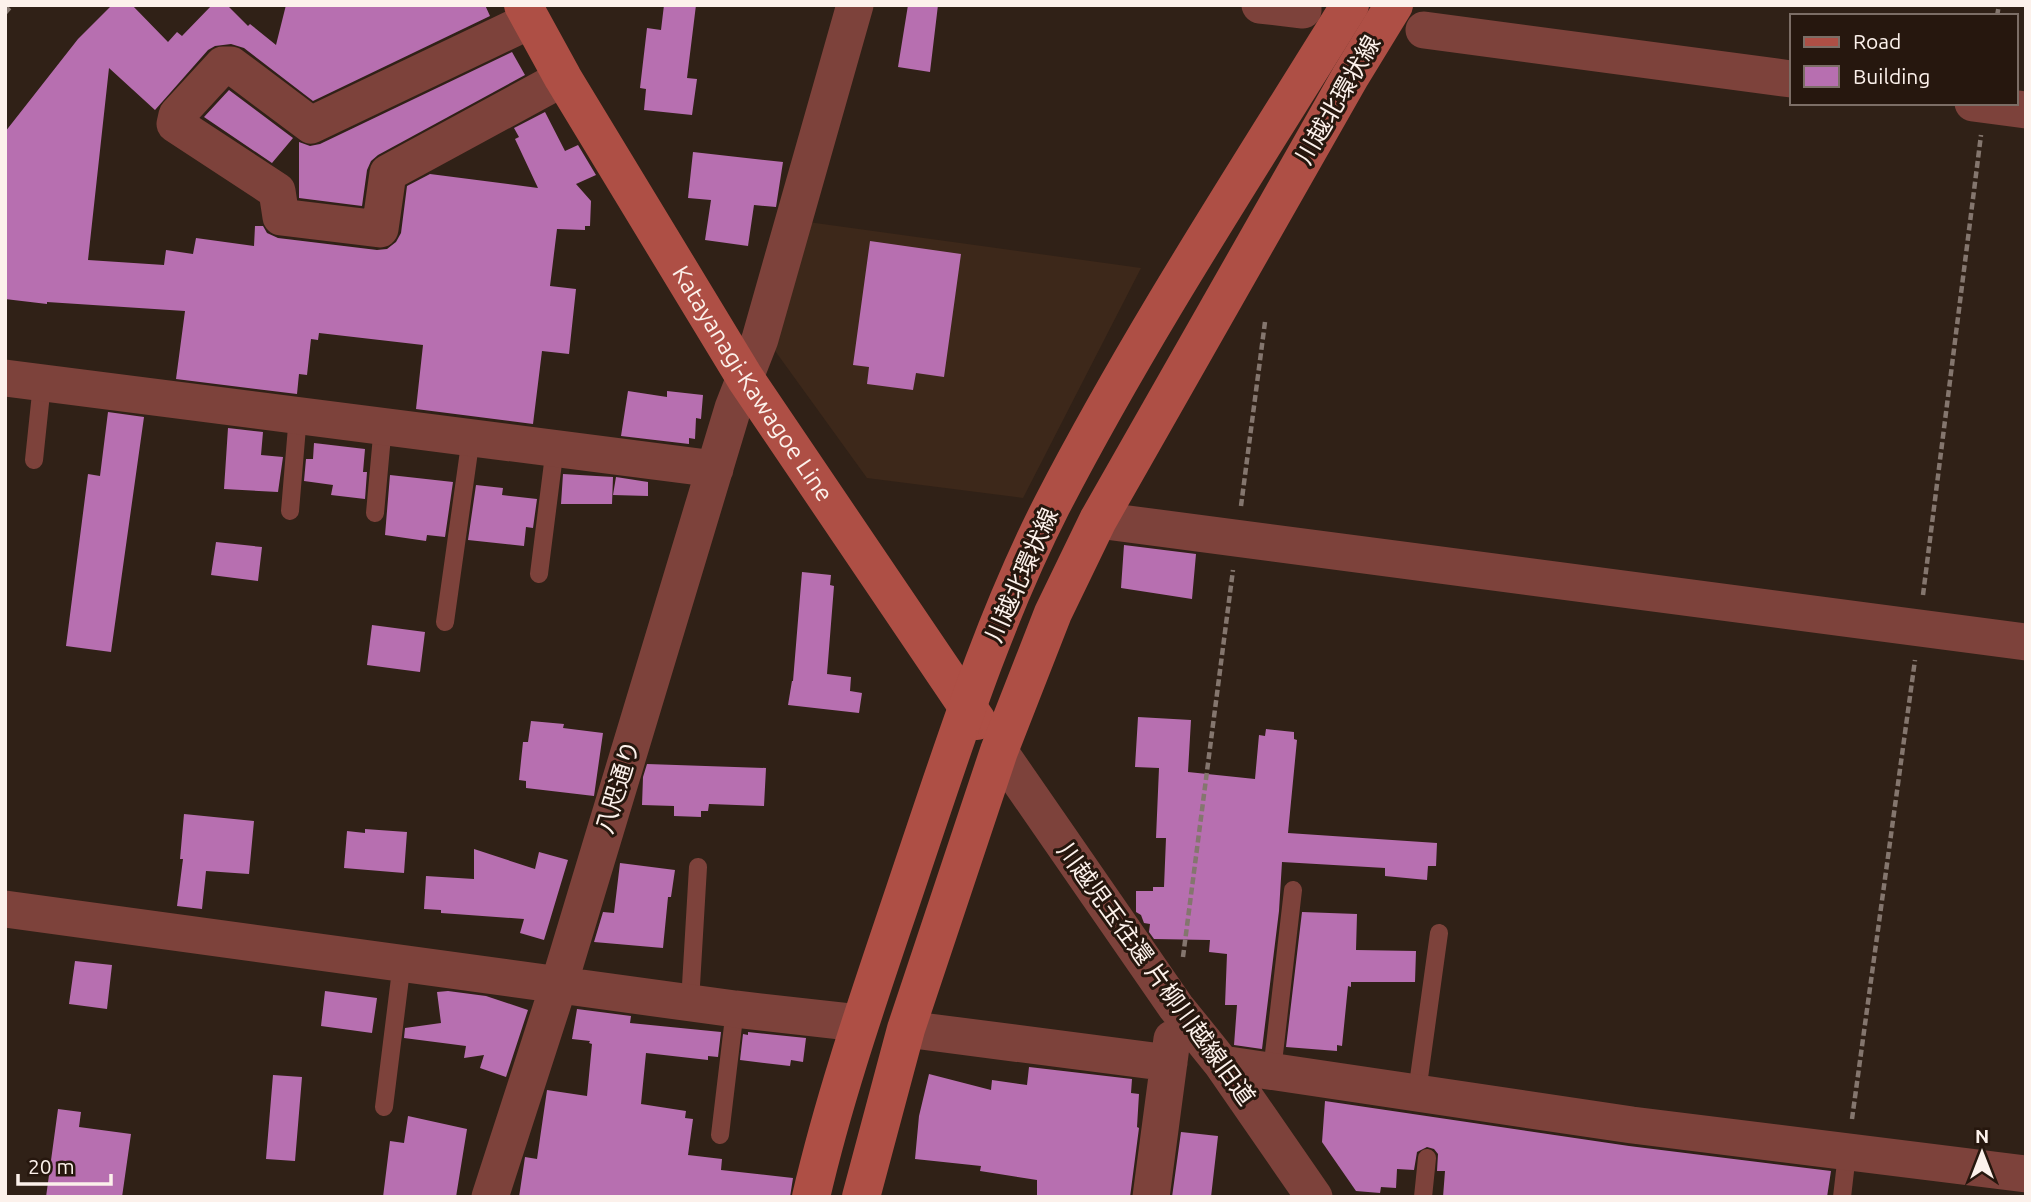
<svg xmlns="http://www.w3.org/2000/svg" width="2031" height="1202" viewBox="0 0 2031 1202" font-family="Ubuntu,'Noto Sans JP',sans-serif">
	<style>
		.built { fill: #3d281a }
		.building { fill: #b76fb0 }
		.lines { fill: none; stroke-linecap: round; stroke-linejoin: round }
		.path { stroke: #84766e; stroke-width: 4.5; stroke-dasharray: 7 3.5; stroke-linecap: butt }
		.lane { stroke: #7d423b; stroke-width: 18 }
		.street { stroke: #7d423b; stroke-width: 37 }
		.secondary { stroke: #ae4f45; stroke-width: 38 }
		.labels { text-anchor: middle; stroke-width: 6; stroke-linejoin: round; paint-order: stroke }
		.street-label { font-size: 24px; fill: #fcf1eb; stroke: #26170e }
	</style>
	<rect width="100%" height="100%" fill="#302117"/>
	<!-- built -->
	<path class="built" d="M 808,222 L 1141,268 L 1023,498 L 867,478 L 773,348 Z"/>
	<!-- building -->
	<path class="building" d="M 112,5 L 132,5 L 168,42 L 177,32 L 182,36 L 212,5 L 227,5 L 248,26 L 250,24 L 276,45 L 286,5 L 485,5 L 490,16 L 313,101 L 244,48 L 231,44 L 215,46 L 208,50 L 155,110 L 109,68 L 88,260 L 164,265 L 166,250 L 193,254 L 196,238 L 254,246 L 255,226 L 263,226 L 267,233 L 278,238 L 377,250 L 387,249 L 396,242 L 401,233 L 407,186 L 430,174 L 538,188 L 515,139 L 519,137 L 514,128 L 545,112 L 565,151 L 578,145 L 596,175 L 576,184 L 591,201 L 590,226 L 585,226 L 585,230 L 557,229 L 550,286 L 576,289 L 569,354 L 542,351 L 533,424 L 416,409 L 423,345 L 319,333 L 318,340 L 311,339 L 307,375 L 299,374 L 297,394 L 176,379 L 185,311 L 47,302 L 47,304 L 5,299 L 5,132 L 78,39 Z
		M 664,5 L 696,5 L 687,78 L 697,79 L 692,115 L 644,110 L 646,89 L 640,88 L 647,28 L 661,30 Z
		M 908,5 L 938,5 L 930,72 L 898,67 Z
		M 512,52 L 525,75 L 378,155 L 371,161 L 367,170 L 362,206 L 299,198 L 299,142 L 310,146 L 320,144 Z
		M 229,90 L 293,138 L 272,163 L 204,117 Z
		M 693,152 L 783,162 L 776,207 L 754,205 L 748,246 L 705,240 L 711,200 L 688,198 Z
		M 870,241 L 961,254 L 944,377 L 916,373 L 913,390 L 867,384 L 869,367 L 853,365 Z
		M 628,391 L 667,397 L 667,391 L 703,395 L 701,419 L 696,418 L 695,439 L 689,438 L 689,444 L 621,436 Z
		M 108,412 L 144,417 L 111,652 L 66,646 L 88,474 L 100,476 Z
		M 228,428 L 263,432 L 261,455 L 283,457 L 278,492 L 224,489 Z
		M 314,443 L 365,449 L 363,472 L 367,472 L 365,499 L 331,495 L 333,485 L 304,481 L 306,459 L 313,459 Z
		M 563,474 L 613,477 L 612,504 L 561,504 Z
		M 390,475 L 453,482 L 445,537 L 427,535 L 426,541 L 385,535 Z
		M 616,477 L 648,482 L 648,496 L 613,495 Z
		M 476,485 L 503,488 L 502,495 L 537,499 L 533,528 L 526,527 L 524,546 L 468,540 Z
		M 216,542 L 262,547 L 258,581 L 211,575 Z
		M 1124,545 L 1196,554 L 1192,599 L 1121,588 Z
		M 802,572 L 831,575 L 830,585 L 834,586 L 827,674 L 851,677 L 850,691 L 862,693 L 859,713 L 788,705 L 792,681 L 793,681 Z
		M 372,625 L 425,632 L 420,672 L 367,665 Z
		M 1138,717 L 1191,720 L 1188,772 L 1255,779 L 1259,735 L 1265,736 L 1266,729 L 1294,732 L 1294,739 L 1297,740 L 1288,833 L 1437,843 L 1436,866 L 1428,866 L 1427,880 L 1385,876 L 1385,868 L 1282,862 L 1279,911 L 1262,1049 L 1234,1045 L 1237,1005 L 1225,1005 L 1227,954 L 1209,952 L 1210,940 L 1154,939 L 1149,932 L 1150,924 L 1144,923 L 1141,915 L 1136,912 L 1136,891 L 1153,891 L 1153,887 L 1164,887 L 1166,838 L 1156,838 L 1159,768 L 1135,767 Z
		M 531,721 L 564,724 L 563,728 L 603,733 L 594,796 L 526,788 L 526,781 L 519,780 L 523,742 L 528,742 Z
		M 647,764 L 766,768 L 764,806 L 709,804 L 708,811 L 701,811 L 701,817 L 674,816 L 674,806 L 642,805 L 643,777 Z
		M 184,814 L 254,821 L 249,874 L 206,871 L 202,909 L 177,906 L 183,859 L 180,859 Z
		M 365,829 L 407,832 L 404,873 L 344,868 L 347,831 L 365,833 Z
		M 474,849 L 535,869 L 539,852 L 568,860 L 544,940 L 520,933 L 524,919 L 441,913 L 441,910 L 424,909 L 426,876 L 474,879 Z
		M 620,863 L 675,870 L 671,897 L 668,897 L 663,948 L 594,942 L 603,912 L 614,913 Z
		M 1302,912 L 1357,914 L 1356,950 L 1416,951 L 1415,982 L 1351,982 L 1351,987 L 1348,986 L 1342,1046 L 1337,1045 L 1337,1051 L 1286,1047 Z
		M 75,961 L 112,965 L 107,1009 L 69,1004 Z
		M 325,991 L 377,998 L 372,1033 L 321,1026 Z
		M 448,991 L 486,996 L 528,1010 L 506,1077 L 480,1068 L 484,1055 L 464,1058 L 466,1046 L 404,1038 L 405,1028 L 441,1023 L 437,992 Z
		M 577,1009 L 631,1016 L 630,1023 L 721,1032 L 718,1057 L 708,1056 L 708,1060 L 646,1053 L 641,1104 L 686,1111 L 685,1118 L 693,1119 L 688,1155 L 722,1159 L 721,1170 L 793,1178 L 790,1197 L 519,1197 L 525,1157 L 537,1159 L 547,1090 L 587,1096 L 592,1044 L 589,1043 L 590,1041 L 572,1039 Z
		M 748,1032 L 806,1038 L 803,1062 L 791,1060 L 790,1066 L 740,1060 L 743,1034 L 748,1035 Z
		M 1029,1067 L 1132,1079 L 1131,1093 L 1139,1094 L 1137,1127 L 1139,1128 L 1130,1197 L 1037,1197 L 1037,1180 L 980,1171 L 981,1166 L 915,1159 L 919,1116 L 929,1074 L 991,1090 L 992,1080 L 1027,1085 Z
		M 273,1075 L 302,1077 L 295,1161 L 266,1159 Z
		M 1325,1101 L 1629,1146 L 1831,1171 L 1827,1197 L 1443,1197 L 1445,1171 L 1437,1171 L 1438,1154 L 1434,1149 L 1427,1147 L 1417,1152 L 1414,1170 L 1397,1169 L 1396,1188 L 1381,1187 L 1380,1193 L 1356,1191 L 1322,1142 Z
		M 58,1109 L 81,1112 L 79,1127 L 131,1134 L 122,1197 L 46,1197 Z
		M 408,1116 L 467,1129 L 456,1197 L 383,1197 L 390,1141 L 404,1143 Z
		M 1181,1132 L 1218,1136 L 1211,1197 L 1172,1197 Z"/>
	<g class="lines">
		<!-- path -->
		<path class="path" d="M 5,13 L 12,5
			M 1997,16 L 1999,5
			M 1241,506 L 1265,322
			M 1923,595 L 1981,135
			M 1183,957 L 1233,570
			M 1852,1119 L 1915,660"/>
		<!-- lane -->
		<path class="lane" d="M 34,460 L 42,384
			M 290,511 L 298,415
			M 375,513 L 383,425
			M 539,574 L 555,447
			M 445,622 L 471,437
			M 690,1002 L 698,867
			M 1272,1071 L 1293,890
			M 1417,1092 L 1439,933
			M 384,1107 L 402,962
			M 720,1135 L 735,1009
			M 1423,1197 L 1427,1158
			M 1842,1197 L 1847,1154"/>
		<!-- street -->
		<path class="street" d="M 1260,5 L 1303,10 L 1303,5
			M 531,20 L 311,125 L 231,65 L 223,65 L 177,115 L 175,124 L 277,191 L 281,217 L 380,229 L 388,173 L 563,78
			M 1424,30 L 1791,79
			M 1973,103 L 2026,110
			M 5,378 L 715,469
			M 1098,520 L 2026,642
			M 999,751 L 1176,1007 L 1222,1064 L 1314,1197
			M 5,909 L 735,1009 L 859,1023
			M 906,1029 L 1169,1063
			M 1222,1064 L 1632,1125 L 2026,1174
			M 490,1197 L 559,984 L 733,408 L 760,339 L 855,5
			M 1151,1197 L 1172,1039"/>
		<!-- secondary -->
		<g class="secondary">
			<path id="s1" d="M 523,5 L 563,78 L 745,378 L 977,721"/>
			<path d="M 811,1197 C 837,1085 876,977 912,869 C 954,745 993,621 1052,505 C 1141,333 1248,170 1350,5"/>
			<path d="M 861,1197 L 906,1029 L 999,751 L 1053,613 L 1098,520 L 1350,77 L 1394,5"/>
		</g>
	</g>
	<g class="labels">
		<!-- street labels -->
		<g class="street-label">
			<text transform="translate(1338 100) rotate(-60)" y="8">川越北環状線</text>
			<text dy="8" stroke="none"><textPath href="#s1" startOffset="443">Katayanagi-Kawagoe Line</textPath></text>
			<text transform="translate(1022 575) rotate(-66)" y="8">川越北環状線</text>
			<text transform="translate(618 787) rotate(-73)" y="8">八咫通り</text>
			<text transform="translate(1156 974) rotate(54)" y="8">川越児玉往還 片柳川越線旧道</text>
		</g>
	</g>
	<!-- border -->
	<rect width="2031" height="1202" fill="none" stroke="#fcf1eb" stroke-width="14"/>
	<!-- legend -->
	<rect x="1790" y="14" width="228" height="91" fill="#26170e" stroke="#7c6e66" stroke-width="2"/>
	<rect x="1804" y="37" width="35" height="10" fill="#ae4f45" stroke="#7c6e66" stroke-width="2"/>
	<text x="1853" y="49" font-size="21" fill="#fcf1eb">Road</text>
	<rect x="1804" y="66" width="35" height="21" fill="#b76fb0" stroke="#7c6e66" stroke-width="2"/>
	<text x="1853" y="84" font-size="21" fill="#fcf1eb">Building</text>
	<!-- north arrow -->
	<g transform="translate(1982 1153)" stroke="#26170e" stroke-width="5" paint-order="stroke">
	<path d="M0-5L12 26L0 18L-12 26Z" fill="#fcf1eb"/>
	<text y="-10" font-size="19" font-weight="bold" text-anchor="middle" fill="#fcf1eb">N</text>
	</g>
	<!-- scale -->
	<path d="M18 1174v10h93v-10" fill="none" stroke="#fcf1eb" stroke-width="3.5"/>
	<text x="28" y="1174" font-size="21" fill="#fcf1eb" stroke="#26170e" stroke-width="5" paint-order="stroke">20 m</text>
</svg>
